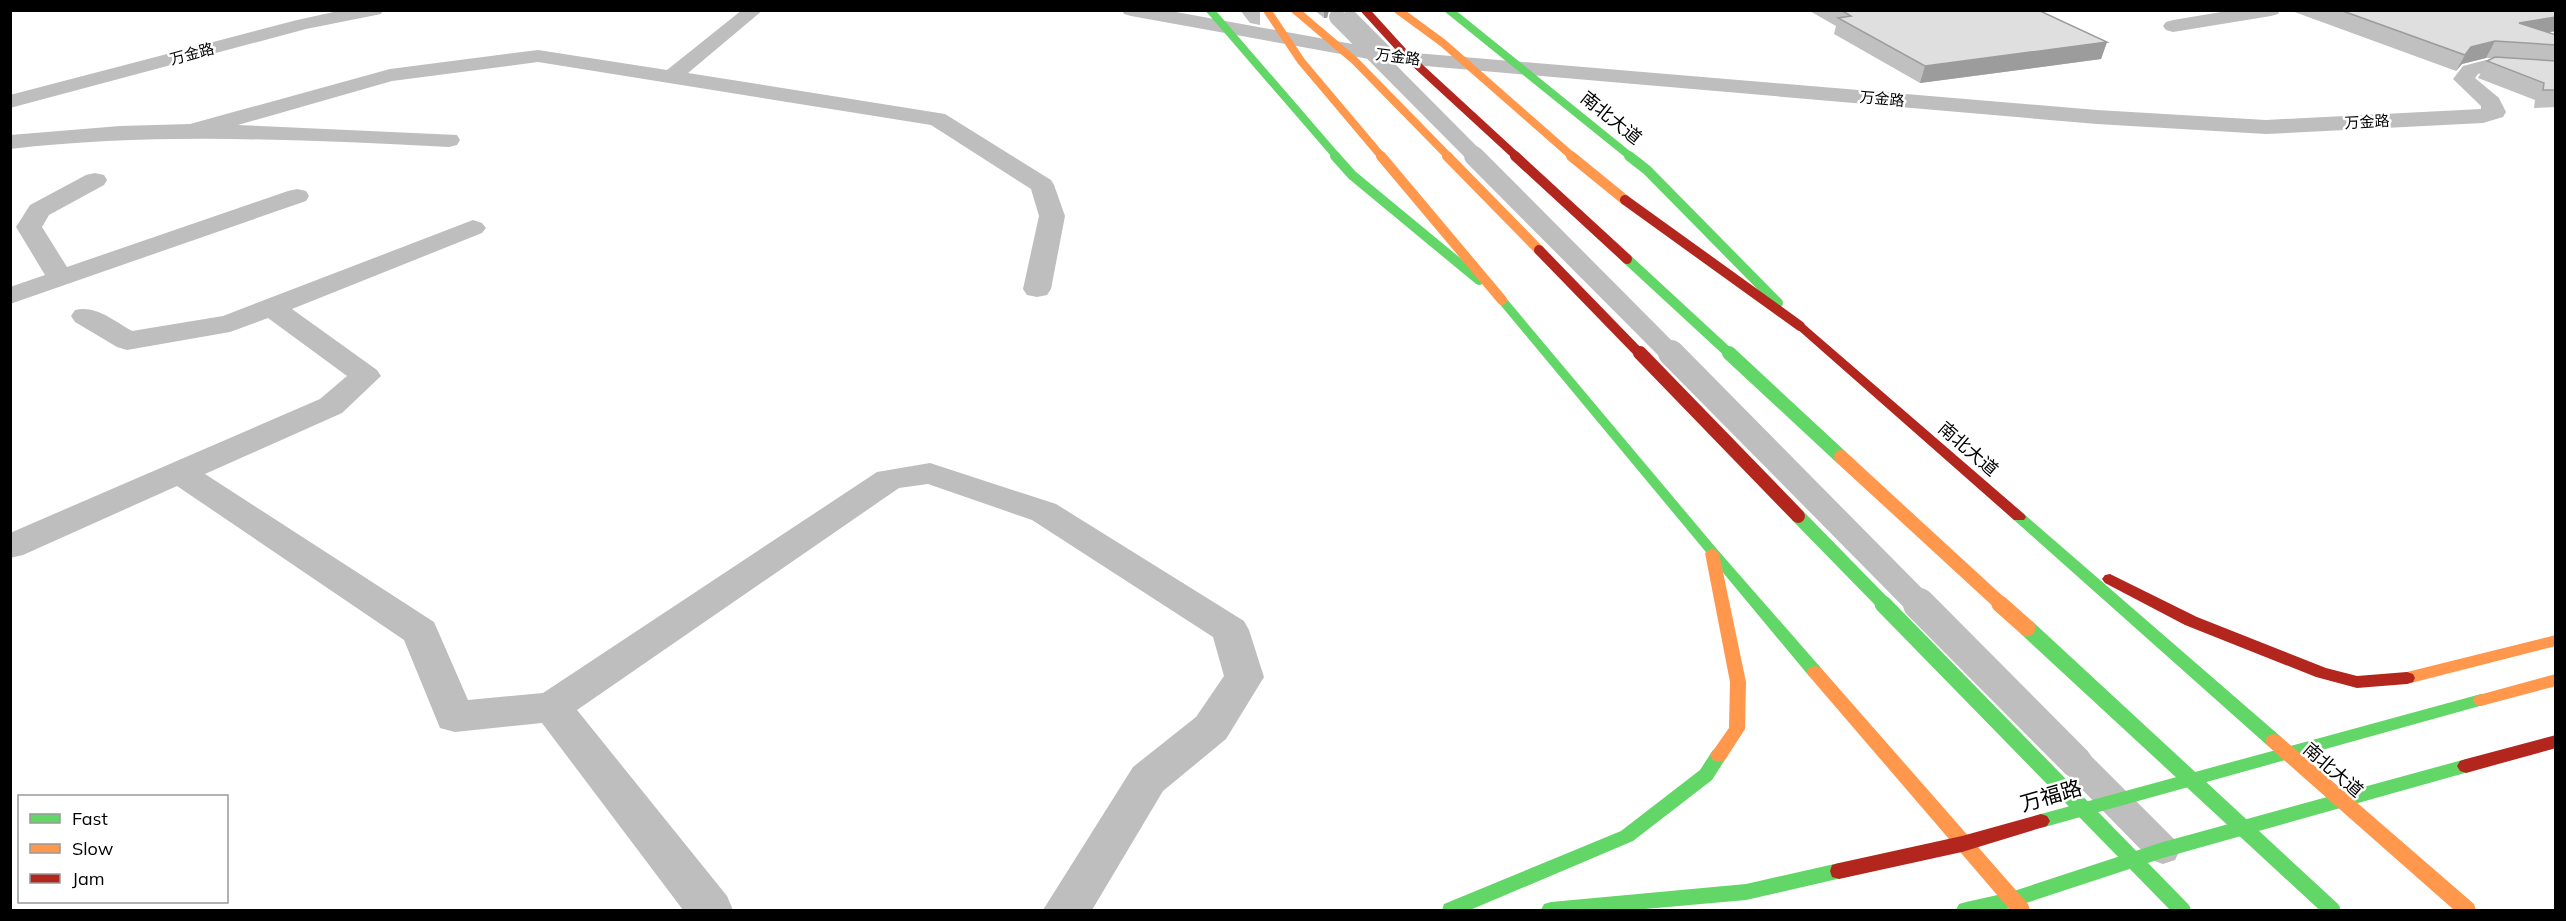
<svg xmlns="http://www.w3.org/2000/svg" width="2566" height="921" viewBox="0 0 2566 921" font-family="Mulish,'Noto Sans SC',sans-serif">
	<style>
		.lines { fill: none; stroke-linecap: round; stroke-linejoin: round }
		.lane { fill: #bebebe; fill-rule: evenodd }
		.street { fill: #bebebe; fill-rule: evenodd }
		.fast { fill: #63d668; fill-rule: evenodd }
		.slow { fill: #ff974d; fill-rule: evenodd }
		.jam { fill: #b3261e; fill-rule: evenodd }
		.lane-bridge-far3 { stroke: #bebebe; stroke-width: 16 }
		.lane-bridge-far2 { stroke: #bebebe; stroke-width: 20 }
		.lane-bridge-far1 { stroke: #bebebe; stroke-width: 26 }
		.lane-bridge { stroke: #bebebe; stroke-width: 32 }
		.fast-bridge-far3 { stroke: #63d668; stroke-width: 8 }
		.fast-bridge-far2 { stroke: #63d668; stroke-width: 10 }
		.fast-bridge-far1 { stroke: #63d668; stroke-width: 14 }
		.fast-bridge { stroke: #63d668; stroke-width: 17 }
		.slow-bridge-far3 { stroke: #ff974d; stroke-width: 8 }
		.slow-bridge-far2 { stroke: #ff974d; stroke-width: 10 }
		.slow-bridge-far1 { stroke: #ff974d; stroke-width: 14 }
		.slow-bridge { stroke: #ff974d; stroke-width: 17 }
		.jam-bridge-far2 { stroke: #b3261e; stroke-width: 8 }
		.jam-bridge-far1 { stroke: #b3261e; stroke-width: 10 }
		.jam-bridge { stroke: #b3261e; stroke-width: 14 }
		.wall { fill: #c0c0c0 }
		.shaded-wall { fill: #9c9c9c }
		.building { fill: #dfdfdf; stroke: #9c9c9c; stroke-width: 1.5 }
		.labels { text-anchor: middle; stroke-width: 5; stroke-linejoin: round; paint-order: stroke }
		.far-street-label { font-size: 15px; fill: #000; stroke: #fff }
		.street-label { font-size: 18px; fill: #000; stroke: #fff }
		.near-street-label { font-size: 21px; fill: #000; stroke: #fff }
	</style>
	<rect width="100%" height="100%" fill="#fff"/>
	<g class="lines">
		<!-- lane -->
		<path class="lane" d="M 1350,11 L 1355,12 L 1397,54 L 1399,57 L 1397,60 L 1385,60 L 1345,18 L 1343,15 L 1345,12 Z
			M 2076,749 L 2088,753 L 2175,840 L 2180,850 L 2175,860 L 2163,864 L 2151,860 L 2064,771 L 2060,762 L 2064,753 Z"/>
		<!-- street -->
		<path class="street" d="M 343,10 L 383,10 L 381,14 L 306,29 L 10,108 L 10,95 L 297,20 Z
			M 742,10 L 763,10 L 688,73 L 945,114 L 1051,180 L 1054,185 L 1065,216 L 1051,289 L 1047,295 L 1037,297 L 1027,295 L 1023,289 L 1039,216 L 1031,189 L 931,125 L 538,62 L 392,81 L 238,125 L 457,135 L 460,140 L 457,145 L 449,147 C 302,140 157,132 10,149 L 10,135 L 120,126 L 190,124 L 390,69 L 538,50 L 667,70 Z
			M 1122,10 L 1165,10 L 1391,51 L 2097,110 L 2266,120 L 2481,109 L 2481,106 L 2453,79 L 2463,66 L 2486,60 L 2556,64 L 2556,76 L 2486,72 L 2478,74 L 2475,78 L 2499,98 L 2506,112 L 2503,117 L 2483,123 L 2266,134 L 2097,124 L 1391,63 L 1131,16 L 1124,14 Z
			M 2233,10 L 2280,10 L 2278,14 L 2271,16 L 2173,32 L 2166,30 L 2163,26 L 2166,22 L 2173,20 Z
			M 95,173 L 104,175 L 107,180 L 104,185 L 49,215 L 42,227 L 67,267 L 288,191 L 297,189 L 306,191 L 309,196 L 306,201 L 10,304 L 10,287 L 45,275 L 16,227 L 30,205 L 86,175 Z
			M 473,220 L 482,223 L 486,228 L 482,233 L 292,309 L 377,370 L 381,376 L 342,413 L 205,474 L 434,622 L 468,700 L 543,693 L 877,472 L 930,463 L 1056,504 L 1244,621 L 1249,630 L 1264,677 L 1226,739 L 1163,791 L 1092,910 L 1043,910 L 1133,767 L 1196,717 L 1224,676 L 1213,637 L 1032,520 L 928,484 L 899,488 L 577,710 L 727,896 L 733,910 L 683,910 L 542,723 L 455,732 L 440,728 L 404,640 L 177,486 L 23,555 L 10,558 L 10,533 L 320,399 L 347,376 L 268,318 L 230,332 L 127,350 L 117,347 L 75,322 L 71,316 L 75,310 C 96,305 114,321 132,331 L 223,316 Z"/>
		<!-- fast -->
		<path class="fast" d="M 1502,297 L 1506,298 L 1716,548 L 1821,668 L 1823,672 L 1821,676 L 1815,678 L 1809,676 L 1498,302 L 1498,298 Z
			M 2019,512 L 2024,514 L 2280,736 L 2283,741 L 2280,746 L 2274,748 L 2268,746 L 2014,520 L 2012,517 Z
			M 2481,694 L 2487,696 L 2489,700 L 2487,704 L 2041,828 L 2035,826 L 2032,821 L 2035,816 L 2041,814 Z
			M 1719,748 L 1725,750 L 1728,755 L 1712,780 L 1633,841 L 1470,910 L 1442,910 L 1444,904 L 1621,831 L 1700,770 L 1713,750 Z
			M 2466,759 L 2472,761 L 2475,766 L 2472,771 L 2163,858 L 2011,908 L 2001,910 L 1956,910 L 1959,904 L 1966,902 L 2011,892 L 2163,842 Z
			M 1839,863 L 1846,865 L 1848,871 L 1846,877 L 1746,900 L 1634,910 L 1541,910 L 1544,904 L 1551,902 L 1746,884 Z"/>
		<!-- slow -->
		<path class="slow" d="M 1712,548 L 1719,553 L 1746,682 L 1745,729 L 1725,760 L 1719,762 L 1713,760 L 1710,755 L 1729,728 L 1730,682 L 1705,553 Z
			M 2556,635 L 2556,646 L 2407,684 L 2401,682 L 2399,678 L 2401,674 L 2407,672 Z
			M 1815,666 L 1821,668 L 2028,904 L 2030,910 L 2010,910 L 1809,676 L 1807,672 L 1809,668 Z
			M 2556,674 L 2556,686 L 2481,706 L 2475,704 L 2473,700 L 2475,696 Z
			M 2274,734 L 2280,736 L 2474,904 L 2476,910 L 2454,910 L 2268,746 L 2265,741 L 2268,736 Z"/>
		<!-- jam -->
		<path class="jam" d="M 1800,322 L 1804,324 L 2024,514 L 2026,517 L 2024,520 L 2014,520 L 1796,328 L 1794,326 Z
			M 2110,574 L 2197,617 L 2326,668 L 2357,676 L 2407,672 L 2413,674 L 2415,678 L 2413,682 L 2407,684 L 2357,688 L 2316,677 L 2185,625 L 2105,583 L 2102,579 L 2105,575 Z
			M 2556,735 L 2556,748 L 2466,773 L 2460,771 L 2457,766 L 2460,761 L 2466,759 Z
			M 2041,814 L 2047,816 L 2050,821 L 2047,826 L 1962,852 L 1839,879 L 1832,877 L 1830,871 L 1832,865 L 1839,863 L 1962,836 Z"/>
		<!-- lane-bridge-far3 -->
		<path class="lane-bridge-far3" d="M 1337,17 L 1476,157"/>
		<!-- lane-bridge-far2 -->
		<path class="lane-bridge-far2" d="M 1474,156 L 1672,355"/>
		<!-- lane-bridge-far1 -->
		<path class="lane-bridge-far1" d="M 1671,353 L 1920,605"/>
		<!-- lane-bridge -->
		<path class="lane-bridge" d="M 1919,604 L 2076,762"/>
		<!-- fast-bridge-far3 -->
		<path class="fast-bridge-far3" d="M 1210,10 L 1337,157
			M 1449,10 L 1631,157"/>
		<!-- fast-bridge-far2 -->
		<path class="fast-bridge-far2" d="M 1335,156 L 1352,175 L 1479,280
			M 1629,156 L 1647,170 L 1778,303
			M 1627,259 L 1731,355"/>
		<!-- fast-bridge-far1 -->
		<path class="fast-bridge-far1" d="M 1729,353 L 1841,457
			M 1798,516 L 1885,605"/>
		<!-- fast-bridge -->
		<path class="fast-bridge" d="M 1883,604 L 2182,910
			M 2027,628 L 2332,910"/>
		<!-- slow-bridge-far3 -->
		<path class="slow-bridge-far3" d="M 1267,10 L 1301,61 L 1382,157
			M 1295,10 L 1354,60 L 1449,157
			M 1398,10 L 1443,43 L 1573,157"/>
		<!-- slow-bridge-far2 -->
		<path class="slow-bridge-far2" d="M 1381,156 L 1502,300
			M 1447,156 L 1539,250
			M 1571,156 L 1625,200"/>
		<!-- slow-bridge-far1 -->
		<path class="slow-bridge-far1" d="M 1841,457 L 2002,605"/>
		<!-- slow-bridge -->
		<path class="slow-bridge" d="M 2000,604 L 2027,628"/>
		<!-- jam-bridge-far2 -->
		<path class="jam-bridge-far2" d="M 1365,10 L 1405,54 L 1517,157"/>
		<!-- jam-bridge-far1 -->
		<path class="jam-bridge-far1" d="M 1515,156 L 1627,259
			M 1625,200 L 1800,326
			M 1539,250 L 1641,355"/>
		<!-- jam-bridge -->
		<path class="jam-bridge" d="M 1640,353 L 1798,516"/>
	</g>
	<!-- wall -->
	<path class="wall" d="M 1240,10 L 1260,10 L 1260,25 L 1250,23 Z
		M 1314,10 L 1329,10 L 1327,18 L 1324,18 Z
		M 1808,10 L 2038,10 L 2107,42 L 2101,59 L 1920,83 L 1834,34 L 1836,26 Z
		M 2289,10 L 2556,10 L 2556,31 L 2549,32 L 2556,35 L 2556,107 L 2534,108 L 2535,100 L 2478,78 L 2487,61 L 2493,58 L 2486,58 L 2462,64 L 2456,71 Z"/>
	<!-- shaded-wall -->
	<path class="shaded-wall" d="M 1324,10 L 1329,10 L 1327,18 L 1324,18 Z
		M 2556,17 L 2556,31 L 2510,39 L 2519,23 Z
		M 2495,41 L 2486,58 L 2462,64 L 2456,71 L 2465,55 L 2471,47 Z
		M 2107,42 L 2101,59 L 1920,83 L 1925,66 Z"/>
	<!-- building -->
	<path class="building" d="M 1841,10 L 2038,10 L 2107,42 L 1925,66 L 1838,18 L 1851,16 Z
		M 2340,10 L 2556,10 L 2556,17 L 2519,23 L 2556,35 L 2556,45 L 2495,41 L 2471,47 L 2465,55 Z
		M 2495,57 L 2556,61 L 2556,90 L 2543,90 L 2544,83 L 2487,61 Z"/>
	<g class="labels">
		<!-- far-street labels -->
		<g class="far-street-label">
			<text transform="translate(192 54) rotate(-15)" y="5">万金路</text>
			<text transform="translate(1398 57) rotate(7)" y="5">万金路</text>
			<text transform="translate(1882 99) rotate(5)" y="5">万金路</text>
			<text transform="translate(2367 122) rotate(-3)" y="5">万金路</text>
		</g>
		<!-- street labels -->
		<g class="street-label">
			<text transform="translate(1611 118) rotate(39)" y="6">南北大道</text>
			<text transform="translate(1968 449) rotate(41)" y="6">南北大道</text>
			<text transform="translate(2333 770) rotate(41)" y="6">南北大道</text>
		</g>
		<!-- near-street labels -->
		<g class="near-street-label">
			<text transform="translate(2051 796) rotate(-16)" y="7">万福路</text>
		</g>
	</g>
	<!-- border -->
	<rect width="2566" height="921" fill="none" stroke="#000000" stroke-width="24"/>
	<!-- legend -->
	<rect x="18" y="795" width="210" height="108" fill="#ffffff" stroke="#999999" stroke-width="1.5"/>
	<rect x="30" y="814" width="30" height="9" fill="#63d668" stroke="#999999" stroke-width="1.5"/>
	<text x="72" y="825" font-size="18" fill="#000000">Fast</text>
	<rect x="30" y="844" width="30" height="9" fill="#ff974d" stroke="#999999" stroke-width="1.5"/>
	<text x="72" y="855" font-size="18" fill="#000000">Slow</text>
	<rect x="30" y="874" width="30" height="9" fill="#b3261e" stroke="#999999" stroke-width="1.5"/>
	<text x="72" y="885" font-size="18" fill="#000000">Jam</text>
</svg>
